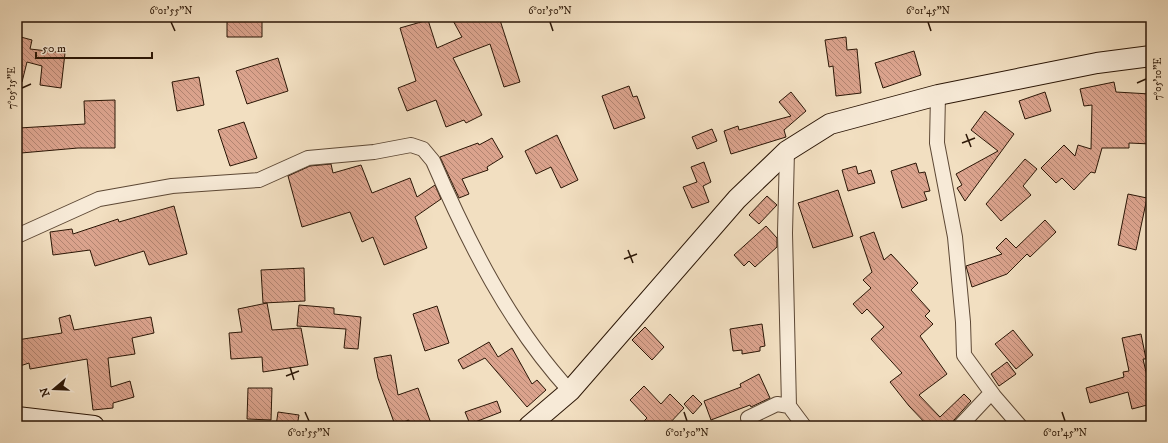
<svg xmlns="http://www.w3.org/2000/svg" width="1168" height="443" viewBox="0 0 1168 443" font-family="'IM FELL DW Pica',serif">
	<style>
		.building { fill: url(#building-back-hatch); stroke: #2b1606 }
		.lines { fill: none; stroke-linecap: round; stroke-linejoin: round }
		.street-casing { stroke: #5d4835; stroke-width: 16 }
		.secondary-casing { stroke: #2b1606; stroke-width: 22 }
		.street { stroke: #f7ead7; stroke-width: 14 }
		.secondary { stroke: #f7ead7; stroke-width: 20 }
		.ticks { fill: none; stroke: #2b1606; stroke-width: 1.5 }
		.neatline { fill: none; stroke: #2b1606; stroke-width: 1.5 }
		.ticks-label { font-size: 10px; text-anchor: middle; fill: #2b1606 }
	</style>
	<defs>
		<pattern id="building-back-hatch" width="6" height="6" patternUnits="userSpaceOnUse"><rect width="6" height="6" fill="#dba38d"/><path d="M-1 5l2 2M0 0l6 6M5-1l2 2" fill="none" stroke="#b28471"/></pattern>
	</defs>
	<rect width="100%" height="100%" fill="#f2dfc1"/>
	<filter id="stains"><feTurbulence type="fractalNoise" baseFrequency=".005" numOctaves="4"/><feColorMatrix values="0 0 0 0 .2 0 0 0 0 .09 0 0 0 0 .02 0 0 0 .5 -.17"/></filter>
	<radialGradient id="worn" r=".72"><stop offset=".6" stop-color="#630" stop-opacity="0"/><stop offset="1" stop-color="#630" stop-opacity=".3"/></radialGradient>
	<!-- building -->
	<path class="building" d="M 227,17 L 262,17 L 262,37 L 227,37 Z
		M 451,17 L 499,17 L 520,82 L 504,87 L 490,44 L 453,58 L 482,115 L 466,123 L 464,120 L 446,127 L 436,100 L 407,111 L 398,88 L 416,81 L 400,28 L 428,20 L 437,48 L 462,37 Z
		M 17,36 L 32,40 L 30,49 L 65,53 L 61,88 L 40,85 L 42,66 L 27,62 L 22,82 L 17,82 Z
		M 846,37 L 847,50 L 857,49 L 861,93 L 836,96 L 833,66 L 829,67 L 825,40 Z
		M 914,51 L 921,75 L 883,88 L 875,63 Z
		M 278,58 L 288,91 L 247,104 L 236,71 Z
		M 199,77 L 204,105 L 177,111 L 172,82 Z
		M 1114,82 L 1116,92 L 1150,94 L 1148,124 L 1151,124 L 1151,144 L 1129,143 L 1129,148 L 1102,148 L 1095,173 L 1091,172 L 1074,190 L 1062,178 L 1056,183 L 1041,168 L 1064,145 L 1075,156 L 1078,145 L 1091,149 L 1092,105 L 1084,106 L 1080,89 Z
		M 629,86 L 633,97 L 637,96 L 645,118 L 614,129 L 602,96 Z
		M 791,92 L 806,111 L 784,130 L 786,137 L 731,154 L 724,131 L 738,126 L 739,130 L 791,116 L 779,102 Z
		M 1045,92 L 1051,111 L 1025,119 L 1019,101 Z
		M 115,100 L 115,148 L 78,148 L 21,153 L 19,128 L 85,124 L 84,101 Z
		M 985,111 L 1014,134 L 965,201 L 957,188 L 962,185 L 956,174 L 998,151 L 971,130 Z
		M 244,122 L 257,158 L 230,166 L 218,130 Z
		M 712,129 L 717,141 L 697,149 L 692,137 Z
		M 557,135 L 578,180 L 561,188 L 551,167 L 536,174 L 525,151 Z
		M 492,138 L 503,157 L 487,167 L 488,170 L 462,179 L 469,194 L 459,198 L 440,157 L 478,143 L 479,145 Z
		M 1025,159 L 1037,169 L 1023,186 L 1031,195 L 1001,221 L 986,204 Z
		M 704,162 L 711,182 L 703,186 L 709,202 L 692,208 L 683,187 L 697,182 L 691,167 Z
		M 916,163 L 919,173 L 925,172 L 930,191 L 924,192 L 927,200 L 902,208 L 891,171 Z
		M 331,164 L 333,173 L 361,165 L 372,193 L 410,178 L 417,197 L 435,185 L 441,199 L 415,217 L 427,248 L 384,265 L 373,237 L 362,242 L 350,212 L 302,227 L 288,176 L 310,166 Z
		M 856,166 L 858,174 L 871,170 L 875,183 L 848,191 L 842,170 Z
		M 838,190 L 853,236 L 813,248 L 798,203 Z
		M 1128,194 L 1147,198 L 1136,250 L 1118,245 Z
		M 767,196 L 777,205 L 759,224 L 749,215 Z
		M 174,206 L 187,254 L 149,265 L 144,251 L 95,266 L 90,250 L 53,255 L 50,232 L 72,229 L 73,234 L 118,219 L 119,222 Z
		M 1045,220 L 1056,232 L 1030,257 L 1027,254 L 1007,274 L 972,287 L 966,266 L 1002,254 L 996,248 L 1006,238 L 1016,248 Z
		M 766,226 L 777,238 L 777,247 L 755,267 L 749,261 L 744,266 L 734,255 Z
		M 874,232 L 884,260 L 891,254 L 918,283 L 911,290 L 930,311 L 925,316 L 933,324 L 920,336 L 947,374 L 919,395 L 940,417 L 964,394 L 971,401 L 954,420 L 952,426 L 928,426 L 909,406 L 890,382 L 902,373 L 871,339 L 884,327 L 867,309 L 862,314 L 853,304 L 871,288 L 863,280 L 872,272 L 860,237 Z
		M 304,268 L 305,301 L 263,303 L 261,270 Z
		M 267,303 L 272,330 L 301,328 L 308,365 L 263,372 L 262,357 L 231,359 L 229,333 L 242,332 L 238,309 Z
		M 299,305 L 334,308 L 334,314 L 361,317 L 358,349 L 344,348 L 346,329 L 297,326 Z
		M 437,306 L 449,343 L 425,351 L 413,314 Z
		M 70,315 L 74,330 L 151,317 L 154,333 L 132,338 L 135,354 L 108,358 L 111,387 L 130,381 L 134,397 L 113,403 L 113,408 L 93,410 L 87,359 L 30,369 L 29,363 L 17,367 L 17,340 L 62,333 L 59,318 Z
		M 762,324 L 765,346 L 760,347 L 760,351 L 742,354 L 742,350 L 733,351 L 730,329 Z
		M 645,327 L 664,347 L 652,360 L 632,340 Z
		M 1013,330 L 1033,355 L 1016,369 L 995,344 Z
		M 1141,334 L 1146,359 L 1143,359 L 1151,393 L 1151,404 L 1132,409 L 1128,392 L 1090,403 L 1086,388 L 1124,377 L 1123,372 L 1129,371 L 1122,338 Z
		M 489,342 L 498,357 L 512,348 L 532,384 L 537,380 L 546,390 L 527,407 L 485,358 L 463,369 L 458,360 Z
		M 391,355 L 398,395 L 418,388 L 432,426 L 409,426 L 409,420 L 395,425 L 378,378 L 374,358 Z
		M 1007,362 L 1016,374 L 999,386 L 991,374 Z
		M 759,374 L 770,398 L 751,407 L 750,405 L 711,420 L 704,401 L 741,387 L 740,384 Z
		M 644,386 L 661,404 L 670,394 L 684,408 L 667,426 L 639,426 L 647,418 L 630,400 Z
		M 248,388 L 272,388 L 271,420 L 247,419 Z
		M 693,395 L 702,404 L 693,414 L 684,404 Z
		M 497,401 L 501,412 L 470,424 L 465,412 Z
		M 278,412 L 299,415 L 297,426 L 276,426 Z"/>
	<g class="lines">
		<defs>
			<path id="street" d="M 938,95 L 937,143 L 955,237 L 963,322 L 964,355 L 994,396 L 1020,426
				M 787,151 L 785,233 L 789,406
				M 17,236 L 99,199 L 172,186 L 259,180 L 308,158 L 374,152 L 411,145 L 423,149 L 433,161 C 468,242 510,326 570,391
				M 748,418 L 777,404 L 789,406 L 804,426
				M 960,426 L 991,393"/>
			<path id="secondary" d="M 17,417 L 94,426
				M 529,426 L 570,391 L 737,199 L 787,151 L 830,124 L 938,95 L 1097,63 L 1151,56"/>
		</defs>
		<!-- street casing -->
		<use href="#street" class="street-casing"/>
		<!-- secondary casing -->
		<use href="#secondary" class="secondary-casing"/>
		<!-- street -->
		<use href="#street" class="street"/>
		<!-- secondary -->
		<use href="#secondary" class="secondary"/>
	</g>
	<!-- ticks -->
	<path class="ticks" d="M 171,22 L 175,31M 550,22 L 553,31M 928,22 L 931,31M 1137,83 L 1146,79M 22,88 L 31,84M 966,134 L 971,147M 962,143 L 975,138M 628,250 L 633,263M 624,259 L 637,254M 290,367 L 294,380M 286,376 L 299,371M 305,412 L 309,421M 684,412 L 687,421M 1062,412 L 1065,421"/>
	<!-- margin -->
	<rect width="1168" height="443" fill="none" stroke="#f2dfc1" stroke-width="44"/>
	<!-- north arrow -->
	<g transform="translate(54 389) rotate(251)" stroke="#f7ead7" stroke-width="3" paint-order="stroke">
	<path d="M0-3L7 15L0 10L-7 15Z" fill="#2b1606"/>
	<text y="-6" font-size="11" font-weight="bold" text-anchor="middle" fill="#2b1606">N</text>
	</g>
	<!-- scale -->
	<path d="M36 52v6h116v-6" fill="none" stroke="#2b1606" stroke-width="2"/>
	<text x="42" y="52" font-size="12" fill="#2b1606" stroke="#f7ead7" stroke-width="3" paint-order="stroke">50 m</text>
	<rect x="22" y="22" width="1124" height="399" class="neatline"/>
	<g class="ticks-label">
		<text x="171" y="14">6°01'55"N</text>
		<text x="550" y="14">6°01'50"N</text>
		<text x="928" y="14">6°01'45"N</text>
		<text transform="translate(1157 79) rotate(-90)" y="4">7°05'10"E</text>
		<text transform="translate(11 88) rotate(-90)" y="4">7°05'15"E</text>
		<text x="309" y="436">6°01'55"N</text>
		<text x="687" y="436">6°01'50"N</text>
		<text x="1065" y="436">6°01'45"N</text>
	</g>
	<rect width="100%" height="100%" filter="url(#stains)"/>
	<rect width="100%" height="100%" fill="url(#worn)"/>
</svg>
